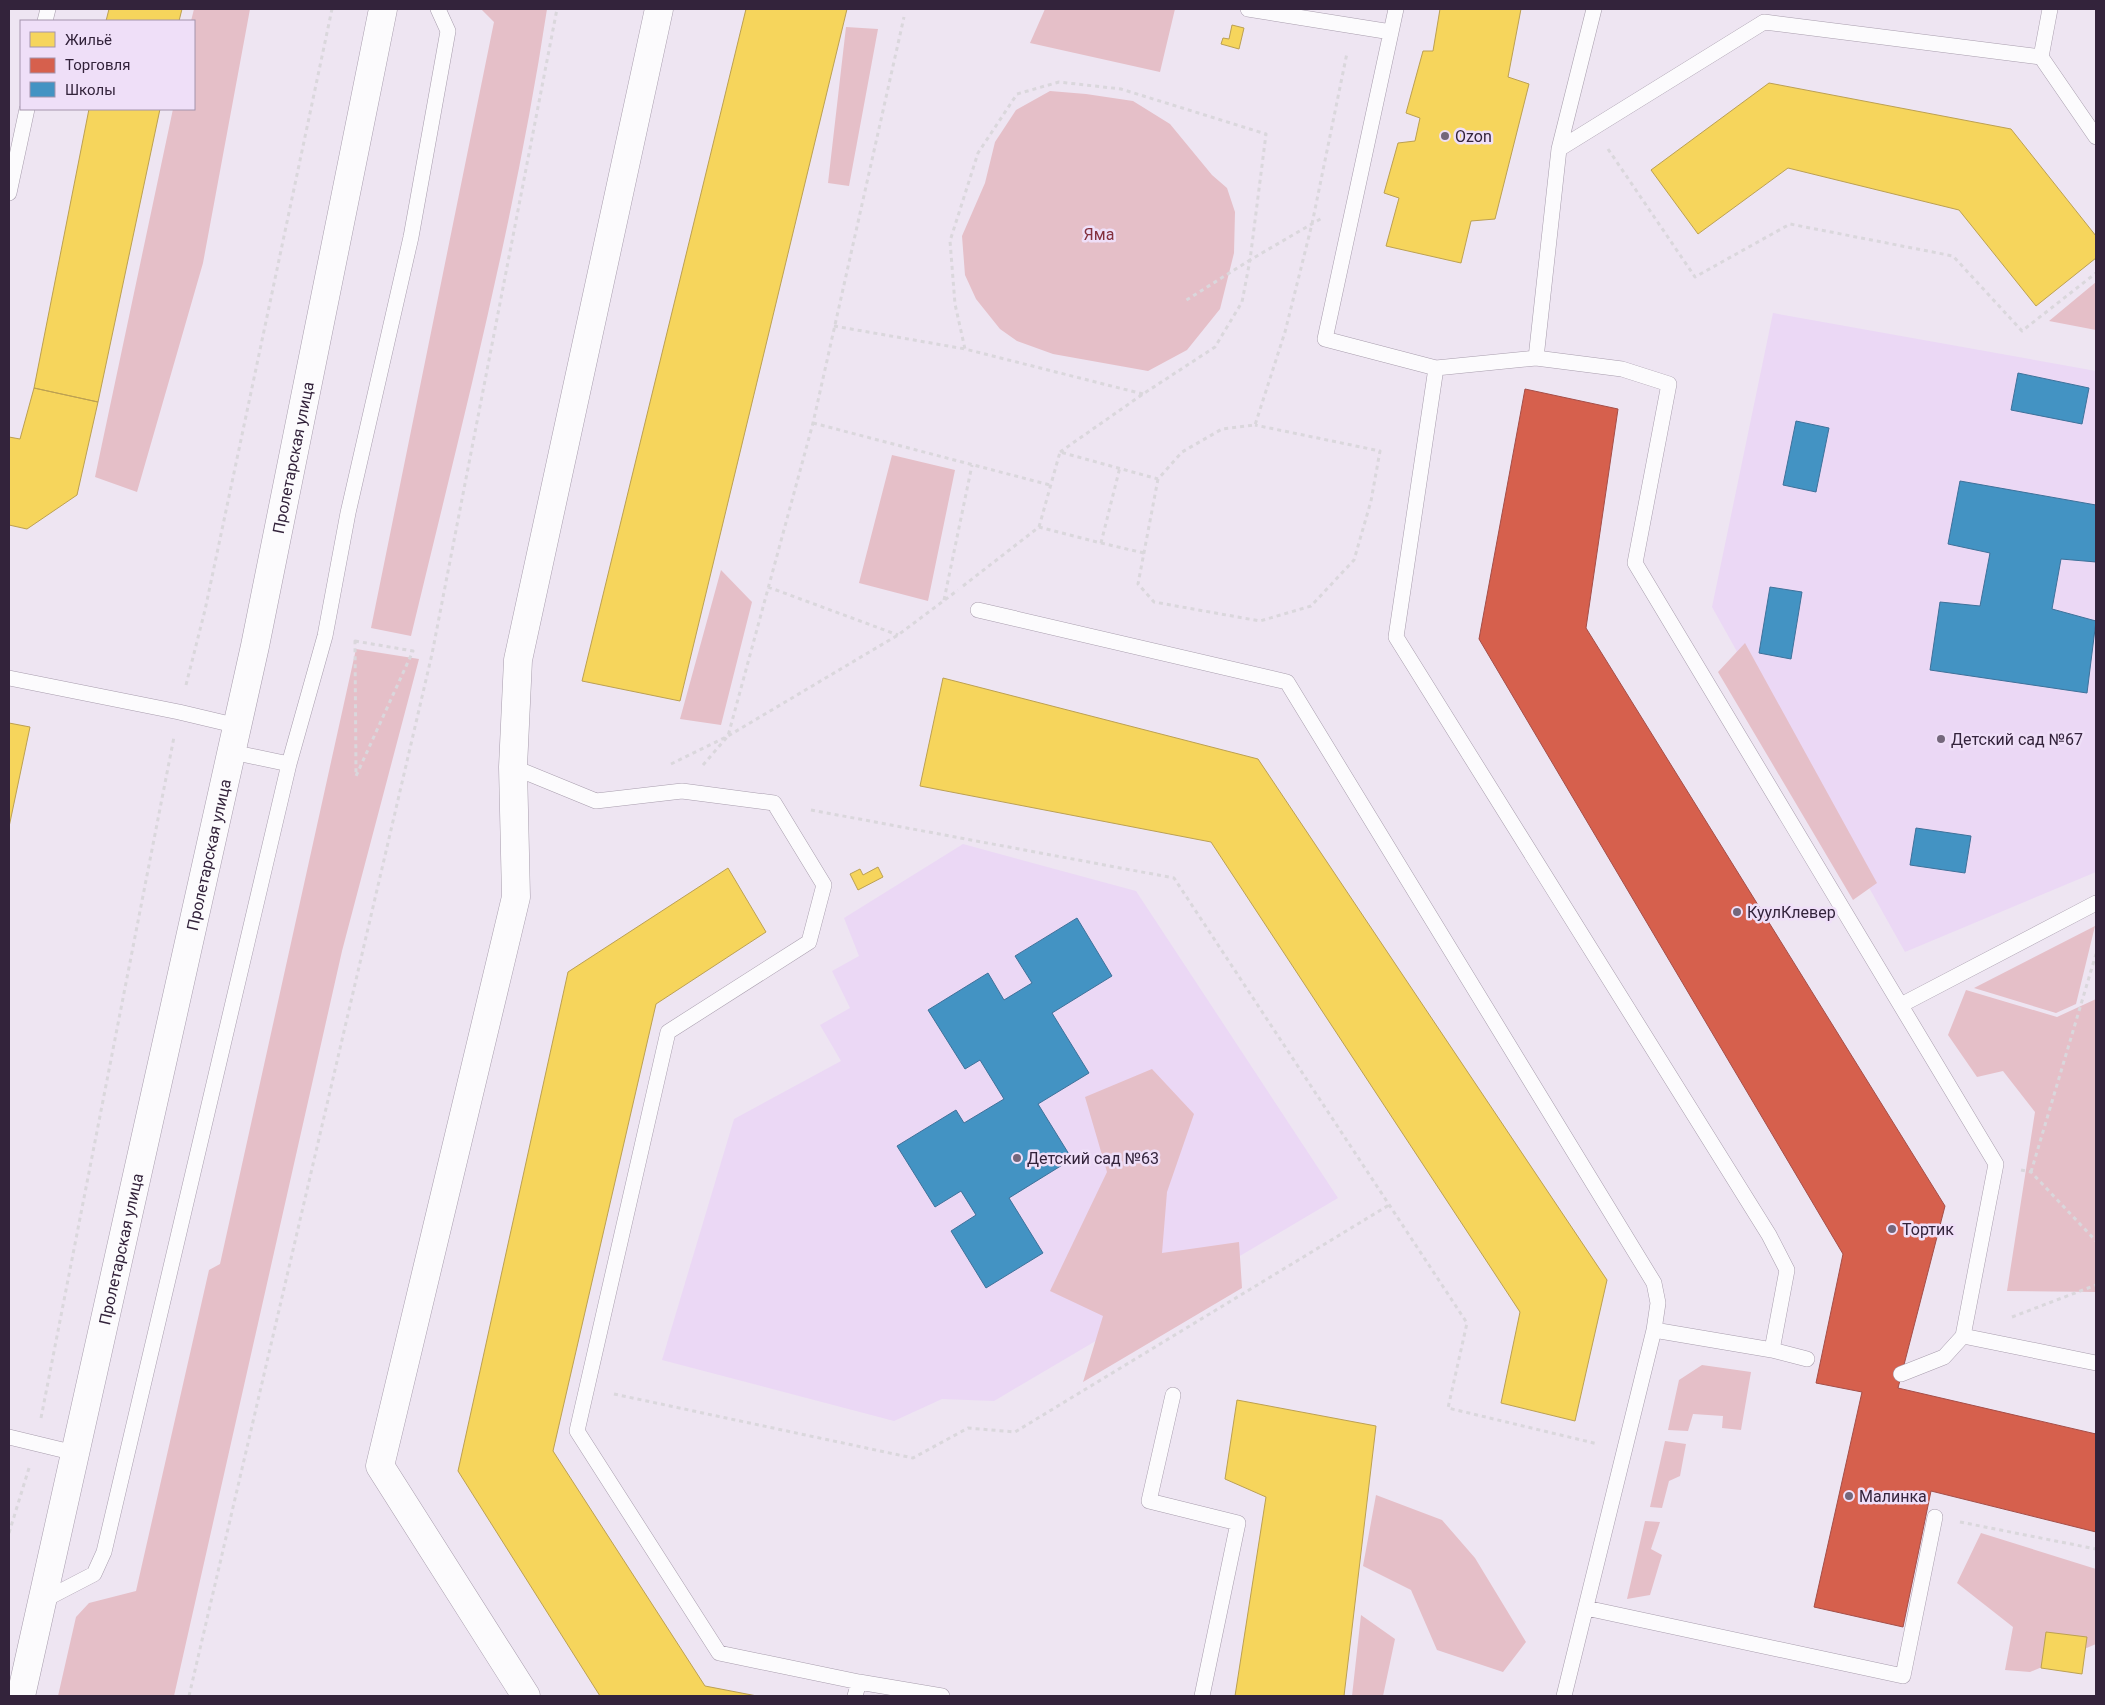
<svg xmlns="http://www.w3.org/2000/svg" width="2105" height="1705" viewBox="0 0 2105 1705" font-family="Roboto,sans-serif">
	<style>
		.built { fill: #ebd8f5 }
		.green { fill: #e5bfc8 }
		.homes { fill: #f6d55c; stroke: #bca052 }
		.shops { fill: #d6604d; stroke: #a54e48 }
		.schools { fill: #4393c3; stroke: #3e719a }
		.lines { fill: none; stroke-linecap: round; stroke-linejoin: round }
		.service-casing { stroke: #a89dad; stroke-width: 16 }
		.minor-casing { stroke: #a89dad; stroke-width: 29 }
		.path { stroke: #dad7dc; stroke-width: 3; stroke-dasharray: 4 4; stroke-linecap: butt }
		.service { stroke: #fcfbfd; stroke-width: 15 }
		.minor { stroke: #fcfbfd; stroke-width: 28 }
		.poi-dot { fill: #74677b; stroke: #efdff8; stroke-width: 2 }
		.labels { text-anchor: middle; stroke-width: 5; stroke-linejoin: round; paint-order: stroke }
		.poi-label { font-size: 16px; fill: #33233b; stroke: #efdff8; text-anchor: start }
		.park-label { font-size: 16px; fill: #84313e; stroke: #efdff8 }
		.street-label { font-size: 16px; fill: #33233b; stroke: #efdff8 }
	</style>
	<rect width="100%" height="100%" fill="#eee5f2"/>
	<!-- built -->
	<path class="built" d="M 1773,313 L 2096,371 L 2096,872 L 1905,952 L 1712,607 Z
		M 963,844 L 1136,891 L 1338,1198 L 994,1401 L 942,1399 L 894,1421 L 662,1360 L 734,1119 L 841,1061 L 820,1025 L 850,1008 L 832,971 L 859,956 L 844,918 Z"/>
	<!-- green -->
	<path class="green" d="M 194,9 L 250,9 L 203,263 L 137,492 L 95,477 L 173,109 L 194,109 L 194,21 L 191,21 Z
		M 481,9 L 547,9 C 515,220 461,428 411,636 L 371,628 L 494,22 Z
		M 1045,9 L 1175,9 L 1160,72 L 1030,43 Z
		M 846,27 L 878,29 L 849,186 L 828,183 Z
		M 1050,91 L 1086,94 L 1133,101 L 1170,124 L 1212,175 L 1227,188 L 1235,212 L 1234,253 L 1220,309 L 1187,350 L 1148,371 L 1053,354 L 1017,341 L 1000,329 L 976,299 L 965,275 L 962,236 L 985,183 L 995,142 L 1016,110 Z
		M 2096,282 L 2096,330 L 2049,321 Z
		M 892,455 L 955,470 L 928,601 L 859,583 Z
		M 721,570 L 752,602 L 721,725 L 680,719 Z
		M 1745,643 L 1877,883 L 1853,900 L 1718,672 Z
		M 356,649 L 419,659 L 342,951 L 174,1696 L 58,1696 L 76,1617 L 89,1603 L 136,1591 L 209,1270 L 220,1264 Z
		M 2095,926 L 2076,1004 L 2056,1013 L 1974,988 Z
		M 1966,990 L 2057,1017 L 2096,999 L 2096,1292 L 2007,1291 L 2035,1112 L 2003,1071 L 1977,1077 L 1948,1035 Z
		M 1152,1069 L 1194,1114 L 1167,1192 L 1162,1253 L 1239,1242 L 1242,1288 L 1083,1382 L 1103,1316 L 1050,1291 L 1107,1172 L 1085,1097 Z
		M 1702,1365 L 1751,1372 L 1741,1430 L 1722,1428 L 1723,1416 L 1693,1414 L 1688,1431 L 1668,1430 L 1679,1380 Z
		M 1665,1441 L 1686,1444 L 1680,1476 L 1669,1481 L 1662,1508 L 1650,1507 Z
		M 1376,1495 L 1442,1520 L 1475,1558 L 1526,1642 L 1503,1672 L 1437,1650 L 1411,1590 L 1363,1566 Z
		M 1645,1521 L 1660,1522 L 1651,1549 L 1662,1555 L 1650,1595 L 1627,1599 Z
		M 1981,1533 L 2096,1569 L 2096,1644 L 2030,1672 L 2005,1670 L 2013,1627 L 1957,1583 Z
		M 1361,1615 L 1395,1639 L 1383,1696 L 1352,1696 Z"/>
	<!-- homes -->
	<path class="homes" d="M 109,9 L 182,9 L 179,21 L 106,21 Z
		M 746,9 L 847,9 L 680,701 L 582,681 Z
		M 1440,9 L 1521,9 L 1508,77 L 1529,84 L 1495,219 L 1471,221 L 1461,263 L 1386,246 L 1399,198 L 1384,193 L 1398,143 L 1415,141 L 1420,118 L 1406,113 L 1423,51 L 1433,51 Z
		M 1232,25 L 1244,28 L 1239,49 L 1221,44 L 1223,38 L 1229,39 Z
		M 1769,83 L 2011,129 L 2096,236 L 2096,258 L 2036,306 L 1959,210 L 1788,168 L 1698,234 L 1651,170 Z
		M 89,109 L 160,109 L 98,402 L 34,388 Z
		M 34,388 L 98,402 L 77,495 L 27,529 L 9,525 L 9,437 L 20,439 Z
		M 943,678 L 1258,759 L 1607,1280 L 1575,1421 L 1501,1403 L 1520,1312 L 1211,842 L 920,786 Z
		M 9,723 L 30,727 L 9,827 Z
		M 878,867 L 883,877 L 858,890 L 850,874 L 860,869 L 863,875 Z
		M 728,868 L 766,932 L 656,1004 L 553,1451 L 705,1686 L 757,1696 L 600,1696 L 458,1471 L 568,972 Z
		M 1237,1400 L 1376,1426 L 1344,1696 L 1235,1696 L 1266,1497 L 1225,1479 Z
		M 2046,1632 L 2087,1637 L 2082,1674 L 2041,1668 Z"/>
	<!-- shops -->
	<path class="shops" d="M 1525,389 L 1618,409 L 1586,628 L 1945,1206 L 1898,1388 L 2096,1434 L 2096,1532 L 1931,1491 L 1903,1627 L 1814,1607 L 1862,1392 L 1816,1383 L 1843,1254 L 1479,639 Z"/>
	<!-- schools -->
	<path class="schools" d="M 2018,373 L 2089,388 L 2082,424 L 2011,410 Z
		M 1796,421 L 1829,428 L 1816,492 L 1783,485 Z
		M 1960,481 L 2096,505 L 2096,562 L 2061,559 L 2052,609 L 2096,621 L 2087,693 L 1930,670 L 1940,602 L 1980,606 L 1990,553 L 1948,544 Z
		M 1770,587 L 1802,592 L 1791,659 L 1759,653 Z
		M 1916,828 L 1971,836 L 1965,873 L 1910,865 Z
		M 1077,918 L 1112,976 L 1052,1013 L 1089,1073 L 1038,1104 L 1072,1159 L 1009,1198 L 1043,1253 L 986,1288 L 951,1231 L 976,1215 L 961,1191 L 935,1207 L 897,1146 L 956,1110 L 964,1123 L 1004,1099 L 980,1060 L 965,1069 L 928,1010 L 988,973 L 1004,1000 L 1032,983 L 1015,956 Z"/>
	<g class="lines">
		<defs>
			<path id="service" d="M 1248,9 L 1391,32
				M 1396,9 L 1325,339 L 1436,368 L 1536,358 L 1622,369 L 1669,384 L 1635,563 L 1996,1164 L 1963,1336 L 1944,1357 L 1901,1374
				M 2050,9 L 2041,57 L 2096,137
				M 45,21 L 48,9
				M 1559,149 L 1764,22 L 2041,57
				M 9,193 L 27,109
				M 1536,358 L 1559,149 L 1594,9
				M 1436,368 L 1396,637 L 1769,1235 L 1787,1270 L 1772,1350 L 1654,1330
				M 978,610 L 1287,682 L 1654,1283 L 1658,1303 L 1654,1330 L 1564,1696
				M 9,678 L 179,712 L 238,726
				M 232,752 L 289,764
				M 513,767 L 596,801 L 682,791 L 774,803 L 824,885 L 809,942 L 668,1032 L 577,1431 L 719,1653 L 859,1682 L 855,1696
				M 1901,1005 L 2096,903
				M 1963,1336 L 2096,1363
				M 1772,1350 L 1807,1359
				M 1173,1395 L 1149,1501 L 1238,1523 L 1202,1696
				M 9,1437 L 75,1453
				M 42,1601 L 94,1574 L 104,1552 L 289,764 L 325,636 L 348,513 L 411,237 L 448,31 L 438,9
				M 1586,1608 L 1903,1676 L 1935,1517
				M 859,1682 L 942,1696"/>
			<g id="minor">
				<path id="s1" d="M 21,1696 L 255,646 L 383,9"/>
				<path d="M 526,1696 L 380,1466 L 516,897 L 513,767 L 518,660 L 659,9"/>
			</g>
		</defs>
		<!-- service casing -->
		<use href="#service" class="service-casing"/>
		<!-- minor casing -->
		<use href="#minor" class="minor-casing"/>
		<!-- path -->
		<path class="path" d="M 1608,149 L 1695,277 L 1790,224 L 1953,256 L 2022,331 L 2096,273
			M 834,326 L 965,349
			M 1143,394 L 965,349 L 955,304 L 950,241 L 978,153 L 1017,94 L 1059,82 L 1121,89 L 1266,134 L 1250,260 L 1185,301
			M 813,423 L 1050,485
			M 1060,452 L 1143,394 L 1215,347 L 1242,302 L 1250,260 L 1322,218
			M 1158,479 L 1138,584 L 1154,602 L 1260,621 L 1311,606 L 1354,560 L 1371,501 L 1380,451 L 1255,425
			M 1039,527 L 1060,452 L 1158,479 L 1182,452 L 1222,429 L 1255,425 L 1285,332 L 1312,224 L 1347,53
			M 1101,543 L 1144,553
			M 963,586 L 1039,527 L 1101,543 L 1120,467
			M 768,587 L 898,635
			M 944,600 L 972,465
			M 355,641 L 413,651 L 356,776 Z
			M 186,685 L 205,610 L 332,9
			M 671,764 L 728,736 L 898,635 L 958,590
			M 703,765 L 728,736 L 813,423 L 904,17
			M 811,810 L 1174,878 L 1467,1323 L 1448,1408 L 1598,1444
			M 2021,1170 L 2031,1172 L 2096,1241
			M 2031,1172 L 2096,954
			M 2012,1317 L 2096,1285
			M 614,1394 L 913,1458 L 968,1428 L 1015,1432 L 1389,1205
			M 41,1418 L 174,737
			M 1960,1522 L 2096,1549
			M 9,1533 L 29,1468
			M 189,1696 L 432,654 L 557,9"/>
		<!-- service -->
		<use href="#service" class="service"/>
		<!-- minor -->
		<use href="#minor" class="minor"/>
	</g>
	<!-- markers -->
	<g class="poi-dot">
		<circle cx="1445" cy="136" r="5"/>
		<circle cx="1941" cy="739" r="5"/>
		<circle cx="1737" cy="912" r="5"/>
		<circle cx="1017" cy="1158" r="5"/>
		<circle cx="1892" cy="1229" r="5"/>
		<circle cx="1849" cy="1496" r="5"/>
	</g>
	<g class="labels">
		<!-- poi labels -->
		<g class="poi-label">
			<text x="1455" y="142">Ozon</text>
			<text x="1951" y="745">Детский сад №67</text>
			<text x="1747" y="918">КуулКлевер</text>
			<text x="1027" y="1164">Детский сад №63</text>
			<text x="1902" y="1235">Тортик</text>
			<text x="1859" y="1502">Малинка</text>
		</g>
		<!-- park labels -->
		<g class="park-label">
			<text x="1099" y="240">Яма</text>
		</g>
		<!-- street labels -->
		<g class="street-label">
			<text dy="6" stroke="none"><textPath href="#s1" startOffset="1268">Пролетарская улица</textPath></text>
			<text dy="6" stroke="none"><textPath href="#s1" startOffset="862">Пролетарская улица</textPath></text>
			<text dy="6" stroke="none"><textPath href="#s1" startOffset="458">Пролетарская улица</textPath></text>
		</g>
	</g>
	<!-- border -->
	<rect width="2105" height="1705" fill="none" stroke="#33233b" stroke-width="20"/>
	<!-- legend -->
	<rect x="20" y="20" width="175" height="90" fill="#efdff8" stroke="#a494ac"/>
	<rect x="30" y="32" width="25" height="15" fill="#f6d55c" stroke="#a494ac"/>
	<text x="65" y="45" font-size="15" fill="#33233b">Жильё</text>
	<rect x="30" y="58" width="25" height="15" fill="#d6604d" stroke="#a494ac"/>
	<text x="65" y="70" font-size="15" fill="#33233b">Торговля</text>
	<rect x="30" y="82" width="25" height="15" fill="#4393c3" stroke="#a494ac"/>
	<text x="65" y="95" font-size="15" fill="#33233b">Школы</text>
</svg>
